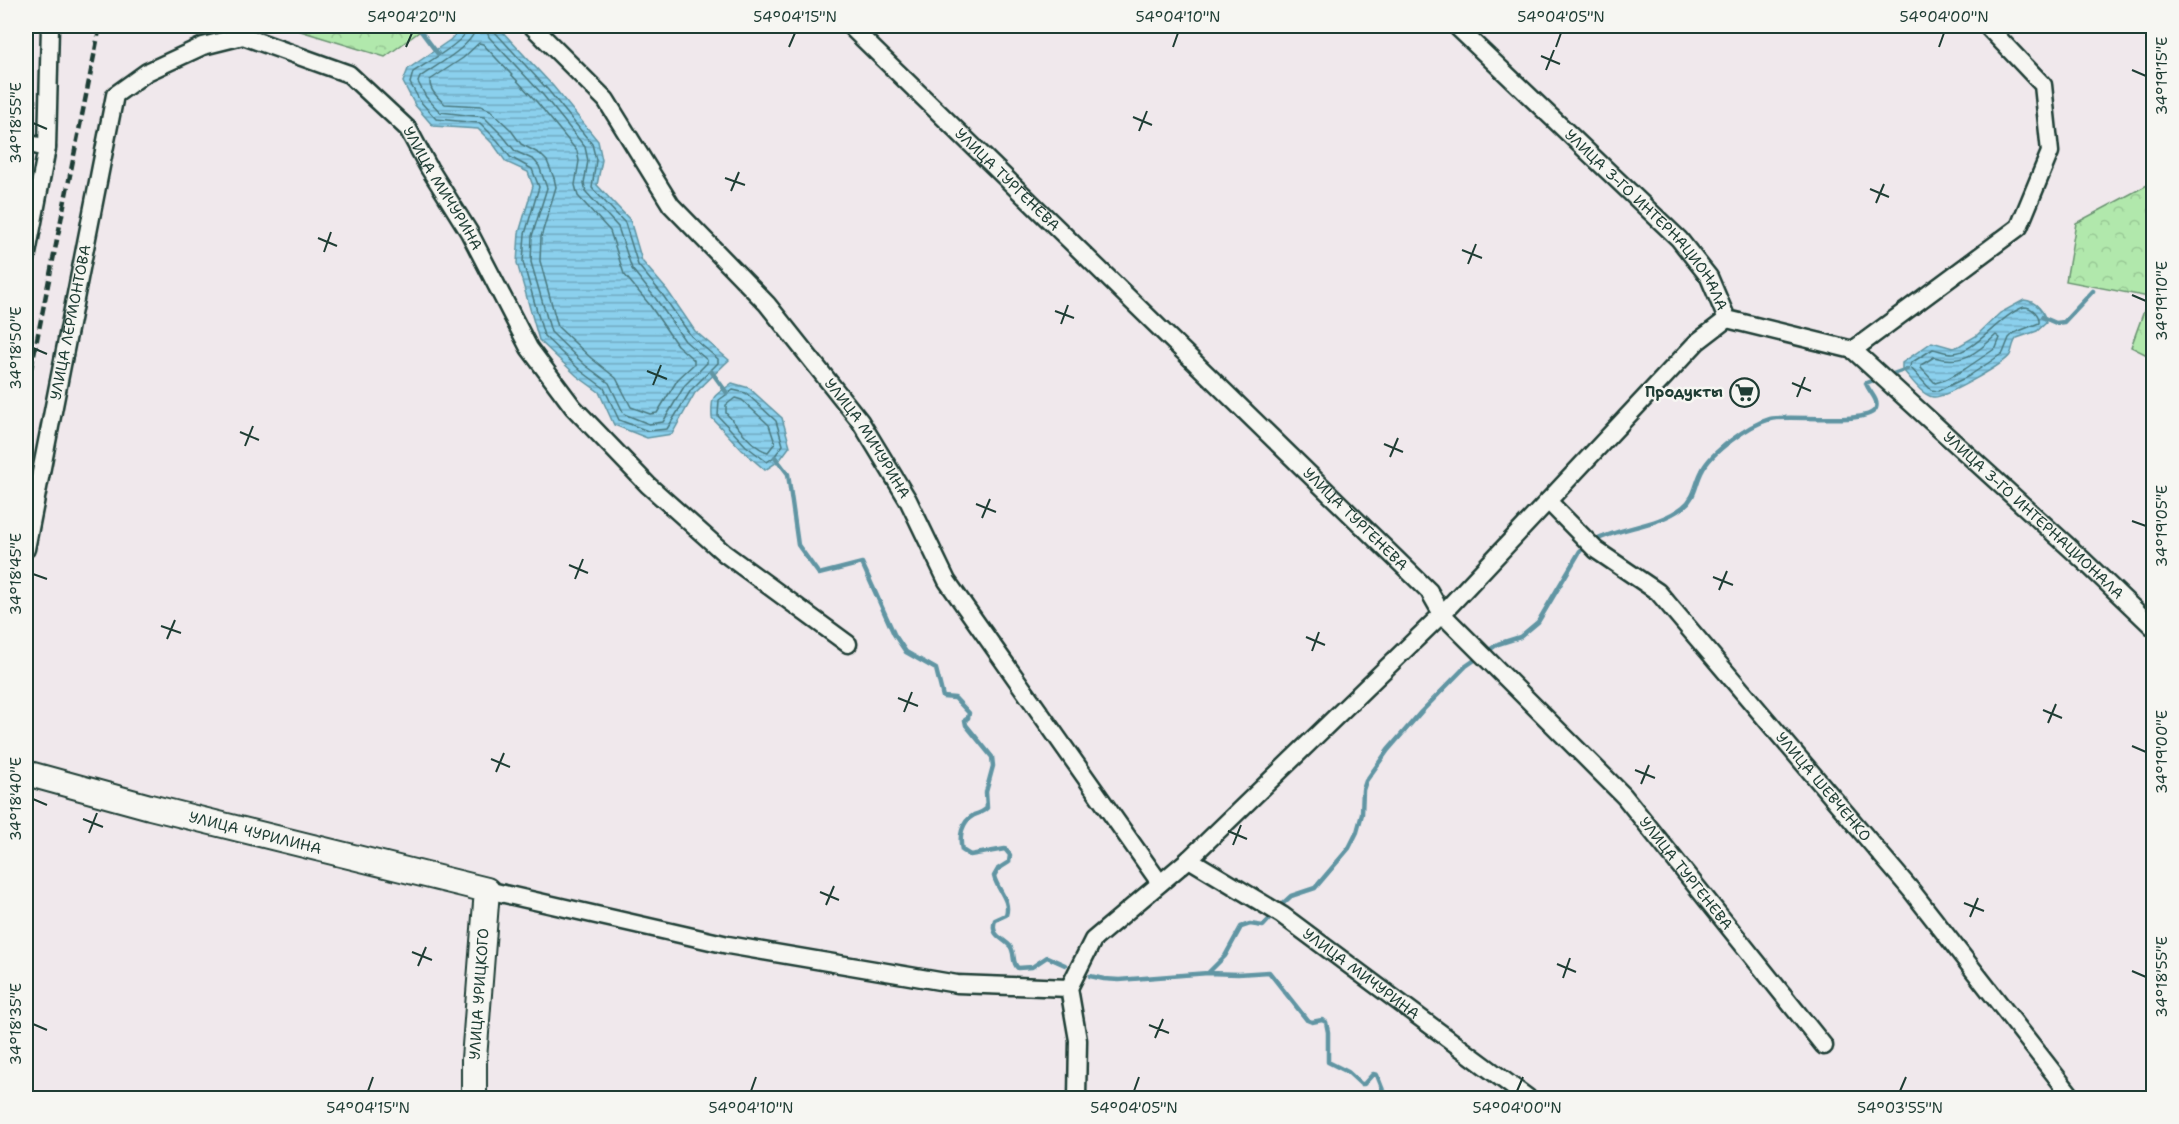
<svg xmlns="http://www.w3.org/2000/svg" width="2179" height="1124" viewBox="0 0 2179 1124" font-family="'Shantell Sans',sans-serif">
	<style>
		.forest { fill: url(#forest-crowns); stroke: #689270; stroke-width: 1.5 }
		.water { fill: url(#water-rules); stroke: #6095a3; stroke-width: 1.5 }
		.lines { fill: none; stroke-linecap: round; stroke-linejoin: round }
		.shore { stroke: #4a787e; stroke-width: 1.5 }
		.stream { stroke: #6095a3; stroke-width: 4.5 }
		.street-casing { stroke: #1f3d34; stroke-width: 21 }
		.secondary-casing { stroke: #1f3d34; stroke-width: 28 }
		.street { stroke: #f6f6f2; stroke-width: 16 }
		.secondary { stroke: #f6f6f2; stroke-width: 24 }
		.rail { stroke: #1f3d34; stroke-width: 4.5; stroke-dasharray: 9 4.5; stroke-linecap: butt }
		.ticks { fill: none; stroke: #1f3d34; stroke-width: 2 }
		.labels { text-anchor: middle; stroke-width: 5; stroke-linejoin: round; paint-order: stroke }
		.street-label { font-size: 15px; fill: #1f3d34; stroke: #f6f6f2 }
		.poi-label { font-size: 15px; font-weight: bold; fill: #1f3d34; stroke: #f6f6f2; text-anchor: end }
		.neatline { fill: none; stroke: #1f3d34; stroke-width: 2 }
		.ticks-label { font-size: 15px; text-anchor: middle; fill: #1f3d34 }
	</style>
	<defs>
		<pattern id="forest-crowns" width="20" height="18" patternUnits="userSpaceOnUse" patternTransform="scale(1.5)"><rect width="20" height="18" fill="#b1e8ac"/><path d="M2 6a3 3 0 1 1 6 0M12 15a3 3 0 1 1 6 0" fill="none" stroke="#98c895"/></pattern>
		<pattern id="water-rules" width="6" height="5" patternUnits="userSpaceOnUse" patternTransform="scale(1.5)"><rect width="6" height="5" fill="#8bd0ed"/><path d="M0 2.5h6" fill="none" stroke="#71aac1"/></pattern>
	</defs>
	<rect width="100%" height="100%" fill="#f0e8ec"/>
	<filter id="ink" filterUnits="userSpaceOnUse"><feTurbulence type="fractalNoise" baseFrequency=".0167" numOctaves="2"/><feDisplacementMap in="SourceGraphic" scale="12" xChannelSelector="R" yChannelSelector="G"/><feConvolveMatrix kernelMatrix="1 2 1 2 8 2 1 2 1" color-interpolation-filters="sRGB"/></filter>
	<g filter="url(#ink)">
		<!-- forest -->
		<path class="forest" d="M 284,26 L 427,26 L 385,57 Z
			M 2153,182 L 2153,181 L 2153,358 L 2131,347 L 2149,297 L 2066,281 L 2076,223 Z"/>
		<!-- water -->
		<path class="water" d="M 464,26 L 497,26 L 553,86 L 598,141 L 602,160 L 597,185 L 630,220 L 642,261 L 667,290 L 695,331 L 729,360 L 695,393 L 672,434 L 647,438 L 614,425 L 599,392 L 577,376 L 539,340 L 517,263 L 519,233 L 533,186 L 528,172 L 506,162 L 494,145 L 478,129 L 433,126 L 415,105 L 403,82 L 408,69 L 450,40 Z
			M 2024,300 C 2036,301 2045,312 2046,323 L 2037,331 L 2017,338 C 2012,343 2013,349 2010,355 C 2004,364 1943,399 1933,397 C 1921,395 1910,377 1902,369 L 1902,363 L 1932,342 L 1953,348 L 1959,346 L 1976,336 L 2000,313 Z
			M 732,383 L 749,388 L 782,418 L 790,446 L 779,461 L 765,470 L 742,450 L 712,418 C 711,392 714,398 732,383 Z"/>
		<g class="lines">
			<!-- shore -->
			<path class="shore" d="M 469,26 C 467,41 426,63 413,72 L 410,83 L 420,101 L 436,119 L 480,123 L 498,141 L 510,157 L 532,169 L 539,187 L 525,234 L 523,262 L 544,336 L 581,371 L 604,388 L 619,420 L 648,431 L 667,429 L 691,390 L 718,363 L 718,359 L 691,336 L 662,294 L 638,265 L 625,223 L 592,188 L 596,160 L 592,144 L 548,90 L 495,32 L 493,26
				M 476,26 C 475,45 435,66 420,77 L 418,82 L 426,97 L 440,112 L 484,117 L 503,136 L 515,151 L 534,160 L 539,166 L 547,188 L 532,236 L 531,262 L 551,332 L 585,365 L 609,383 L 624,414 L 649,424 L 663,422 L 685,385 L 707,363 L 707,360 L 685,341 L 656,299 L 632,269 L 618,227 L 586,192 L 584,183 L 588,161 L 585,147 L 543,95 L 489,37 L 485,26
				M 479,43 L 483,44 L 536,101 L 577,151 L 579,161 L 575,185 L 578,196 L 610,231 L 624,274 L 649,304 L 677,345 L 694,360 L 694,364 L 678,379 L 657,413 L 650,414 L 631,407 L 616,378 L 591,358 L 558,327 L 540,261 L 541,237 L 556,187 L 554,178 L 547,161 L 540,154 L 521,144 L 510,129 L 490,110 L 481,106 L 445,104 C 438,98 429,90 430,80 L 463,58 Z
				M 2024,307 C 2032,307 2040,315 2039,323 L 2014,333 L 2009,338 L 2003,353 L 1969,376 L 1938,391 L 1931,390 L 1910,367 L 1911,363 L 1933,349 C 1939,350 1945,353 1952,353 C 1974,354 2000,315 2024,307 Z
				M 1996,335 L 2000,338 L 1996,348 L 1965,369 L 1945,380 L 1935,383 L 1921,368 L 1921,365 L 1934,357 C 1962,365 1976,354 1996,335 Z
				M 733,390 L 746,393 L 776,421 L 783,445 L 774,457 L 767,462 L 746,446 L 718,416 L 719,400 Z
				M 735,398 L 742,400 L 769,425 L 775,443 L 768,452 C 752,448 737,425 726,413 L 726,405 Z"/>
			<!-- stream -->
			<path class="stream" d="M 417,26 L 438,54
				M 2042,317 L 2056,323 L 2064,322 L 2093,291
				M 711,371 L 727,393
				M 1887,376 L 1907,369
				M 775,457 L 788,474 L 798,545 L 819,574 L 862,563 L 894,634 L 906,652 L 936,669 L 943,697 L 955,698 L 969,713 L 968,718 L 965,720 L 966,725 L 992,757 L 993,766 L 986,792 L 987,808 C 983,812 980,813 974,815 C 961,822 959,837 962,850 L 970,855 L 1005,849 L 1010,855 L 1009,862 L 998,869 L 994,876 C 997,890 1011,900 1006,915 L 995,920 C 990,936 1002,937 1010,946 C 1016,954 1011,962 1018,968 L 1032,967 L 1047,957 L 1065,965
				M 1594,541 C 1623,526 1657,527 1683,507 C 1696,497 1695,484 1702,471 C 1711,452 1749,425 1770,419 C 1788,414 1870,426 1876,408 C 1879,399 1868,391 1866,383 L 1879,378
				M 1278,908 L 1291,896 L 1315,888 L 1349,848 L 1357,832 L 1362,814 L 1363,790 L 1366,781 L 1388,750 L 1421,712 L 1466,666 L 1498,644 L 1520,637 L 1538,622 L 1580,551 L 1587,546
				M 1208,973 L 1225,956 L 1241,927 L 1250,924 L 1263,926 L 1273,915
				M 1090,976 L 1104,979 L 1119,980 L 1208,973 L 1238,974 L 1269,972 L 1307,1020 L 1312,1022 L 1322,1020 L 1326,1022 L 1328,1032 L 1328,1062 L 1348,1072 L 1361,1084 L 1364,1084 L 1373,1074 L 1377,1075 L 1386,1098"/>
			<defs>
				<g id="street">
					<path id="s1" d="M 532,26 L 606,100 L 671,205 L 767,304 L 860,421 L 908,500 L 947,581 L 1160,883"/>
					<path id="s2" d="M 850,26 L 1429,591 L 1442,614 L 1624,796 L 1824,1046"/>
					<path id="s3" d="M 1456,26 L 1679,239 L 1709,277 L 1727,319 L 1853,350 L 2083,560 L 2154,628"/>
					<path d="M 26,143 L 47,148"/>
					<path d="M 26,259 L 47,148 L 50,26"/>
					<path d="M 1853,350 L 2019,227 L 2050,152 L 2043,85 L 1987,26"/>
					<path id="s4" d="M 1548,501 L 1596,550 L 1658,592 L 1911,890 L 2073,1098"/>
					<path id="s5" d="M 26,549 L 115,95 L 147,72 L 203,46 L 243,36 L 349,74 L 408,129 L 429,168 L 469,232 L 529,348 L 573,407 L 648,485 L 724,553 L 848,644"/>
					<path id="s6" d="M 1189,859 L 1282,915 L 1528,1098"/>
					<path d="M 487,890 L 728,945 L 957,984 L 1069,988"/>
					<path d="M 1069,988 L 1093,940 L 1189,859 L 1442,614 L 1697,342 L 1727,319"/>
					<path d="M 1069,988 L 1078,1040 L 1077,1098"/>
				</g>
				<g id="secondary">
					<path id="s7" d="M 26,773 L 150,807 L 487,890 L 474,1059 L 474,1098"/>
				</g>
			</defs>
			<!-- street casing -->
			<use href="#street" class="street-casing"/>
			<!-- secondary casing -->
			<use href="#secondary" class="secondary-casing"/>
			<!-- street -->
			<use href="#street" class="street"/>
			<!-- secondary -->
			<use href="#secondary" class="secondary"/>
			<!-- rail -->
			<path class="rail" d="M 26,394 L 100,26"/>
		</g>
	</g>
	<!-- ticks -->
	<path class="ticks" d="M 406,47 L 412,33M 789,47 L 795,33M 1173,47 L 1178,33M 1556,47 L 1561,33M 1939,47 L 1944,33M 1541,56 L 1560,64M 1546,70 L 1554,50M 2132,70 L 2146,76M 1133,117 L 1152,125M 33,123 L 47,129M 1139,131 L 1147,111M 725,178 L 745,185M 1870,189 L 1889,197M 731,191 L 739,172M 1876,203 L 1884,184M 318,238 L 337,246M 1462,250 L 1482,258M 324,252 L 331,232M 1468,264 L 1476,244M 2132,295 L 2146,301M 1055,311 L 1074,318M 1061,324 L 1068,305M 33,348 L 47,354M 647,371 L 667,379M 1792,383 L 1811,391M 653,385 L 661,365M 1797,397 L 1805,377M 240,432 L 259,440M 1384,444 L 1403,452M 245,446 L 253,426M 1390,457 L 1398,438M 976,504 L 996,512M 982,518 L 990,499M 2132,521 L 2146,526M 569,565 L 588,573M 33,574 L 47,579M 1713,577 L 1733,585M 575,579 L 583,559M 1719,590 L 1727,571M 161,626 L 181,633M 1306,637 L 1325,645M 167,639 L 175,620M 1312,651 L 1319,632M 898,698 L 918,706M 2043,710 L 2062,718M 904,712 L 912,692M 2048,723 L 2056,704M 2132,746 L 2146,752M 491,759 L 510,767M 1635,770 L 1655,778M 496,772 L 504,753M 1641,784 L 1649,765M 33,799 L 47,805M 83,819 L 103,827M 1228,831 L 1247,839M 89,833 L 97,813M 1233,845 L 1241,825M 820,892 L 839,900M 1964,903 L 1984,911M 826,905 L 834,886M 1970,917 L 1978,898M 412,952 L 432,960M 1557,964 L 1576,972M 418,966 L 426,947M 2132,971 L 2146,977M 1563,978 L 1570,958M 33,1024 L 47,1030M 1149,1025 L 1169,1033M 1155,1038 L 1163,1019M 368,1091 L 373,1077M 751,1091 L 756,1077M 1134,1091 L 1139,1077M 1517,1091 L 1523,1077M 1900,1091 L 1906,1077"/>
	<!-- icons -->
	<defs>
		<symbol id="supermarket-ring" viewBox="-11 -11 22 22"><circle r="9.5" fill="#f6f6f2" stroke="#1f3d34" stroke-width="1.5"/><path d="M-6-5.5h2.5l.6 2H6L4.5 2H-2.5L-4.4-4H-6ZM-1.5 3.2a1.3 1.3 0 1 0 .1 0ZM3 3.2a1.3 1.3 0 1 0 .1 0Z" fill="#1f3d34"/></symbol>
	</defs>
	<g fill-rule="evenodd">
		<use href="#supermarket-ring" x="1728" y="376" width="33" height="33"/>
	</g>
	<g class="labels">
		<!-- street labels -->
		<g class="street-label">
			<text dy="5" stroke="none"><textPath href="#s2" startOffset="220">УЛИЦА ТУРГЕНЕВА</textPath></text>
			<text dy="5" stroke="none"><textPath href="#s5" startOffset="867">УЛИЦА МИЧУРИНА</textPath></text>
			<text dy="5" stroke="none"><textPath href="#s3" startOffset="273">УЛИЦА 3-ГО ИНТЕРНАЦИОНАЛА</textPath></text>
			<text dy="5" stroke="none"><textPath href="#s5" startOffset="231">УЛИЦА ЛЕРМОНТОВА</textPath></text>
			<text dy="5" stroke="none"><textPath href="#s1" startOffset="534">УЛИЦА МИЧУРИНА</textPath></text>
			<text dy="5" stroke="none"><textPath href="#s3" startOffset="777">УЛИЦА 3-ГО ИНТЕРНАЦИОНАЛА</textPath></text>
			<text dy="5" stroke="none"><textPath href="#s2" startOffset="706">УЛИЦА ТУРГЕНЕВА</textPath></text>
			<text dy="5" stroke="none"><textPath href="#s4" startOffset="399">УЛИЦА ШЕВЧЕНКО</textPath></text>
			<text dy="5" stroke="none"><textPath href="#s7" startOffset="237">УЛИЦА ЧУРИЛИНА</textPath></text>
			<text dy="5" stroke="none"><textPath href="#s2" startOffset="1192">УЛИЦА ТУРГЕНЕВА</textPath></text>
			<text dy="5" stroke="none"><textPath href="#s6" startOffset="207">УЛИЦА МИЧУРИНА</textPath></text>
			<text transform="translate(479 994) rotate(-86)" y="5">УЛИЦА УРИЦКОГО</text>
		</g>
		<!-- poi labels -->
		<g class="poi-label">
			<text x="1723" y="397">Продукты</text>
		</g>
	</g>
	<!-- margin -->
	<rect width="2179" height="1124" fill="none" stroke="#f6f6f2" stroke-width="66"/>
	<rect x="33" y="33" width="2113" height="1058" class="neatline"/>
	<g class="ticks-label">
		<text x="412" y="22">54°04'20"N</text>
		<text x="795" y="22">54°04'15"N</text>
		<text x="1178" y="22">54°04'10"N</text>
		<text x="1561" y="22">54°04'05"N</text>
		<text x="1944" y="22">54°04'00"N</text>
		<text transform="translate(2162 76) rotate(-90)" y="5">34°19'15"E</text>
		<text transform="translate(16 123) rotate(-90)" y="5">34°18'55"E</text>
		<text transform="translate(2162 301) rotate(-90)" y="5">34°19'10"E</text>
		<text transform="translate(16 348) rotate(-90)" y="5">34°18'50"E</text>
		<text transform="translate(2162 526) rotate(-90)" y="5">34°19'05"E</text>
		<text transform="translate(16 574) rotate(-90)" y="5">34°18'45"E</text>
		<text transform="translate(2162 752) rotate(-90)" y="5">34°19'00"E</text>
		<text transform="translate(16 799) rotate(-90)" y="5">34°18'40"E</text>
		<text transform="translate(2162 977) rotate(-90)" y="5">34°18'55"E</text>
		<text transform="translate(16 1024) rotate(-90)" y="5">34°18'35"E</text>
		<text x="368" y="1113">54°04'15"N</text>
		<text x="751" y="1113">54°04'10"N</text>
		<text x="1134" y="1113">54°04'05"N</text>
		<text x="1517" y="1113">54°04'00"N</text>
		<text x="1900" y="1113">54°03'55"N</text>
	</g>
</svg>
